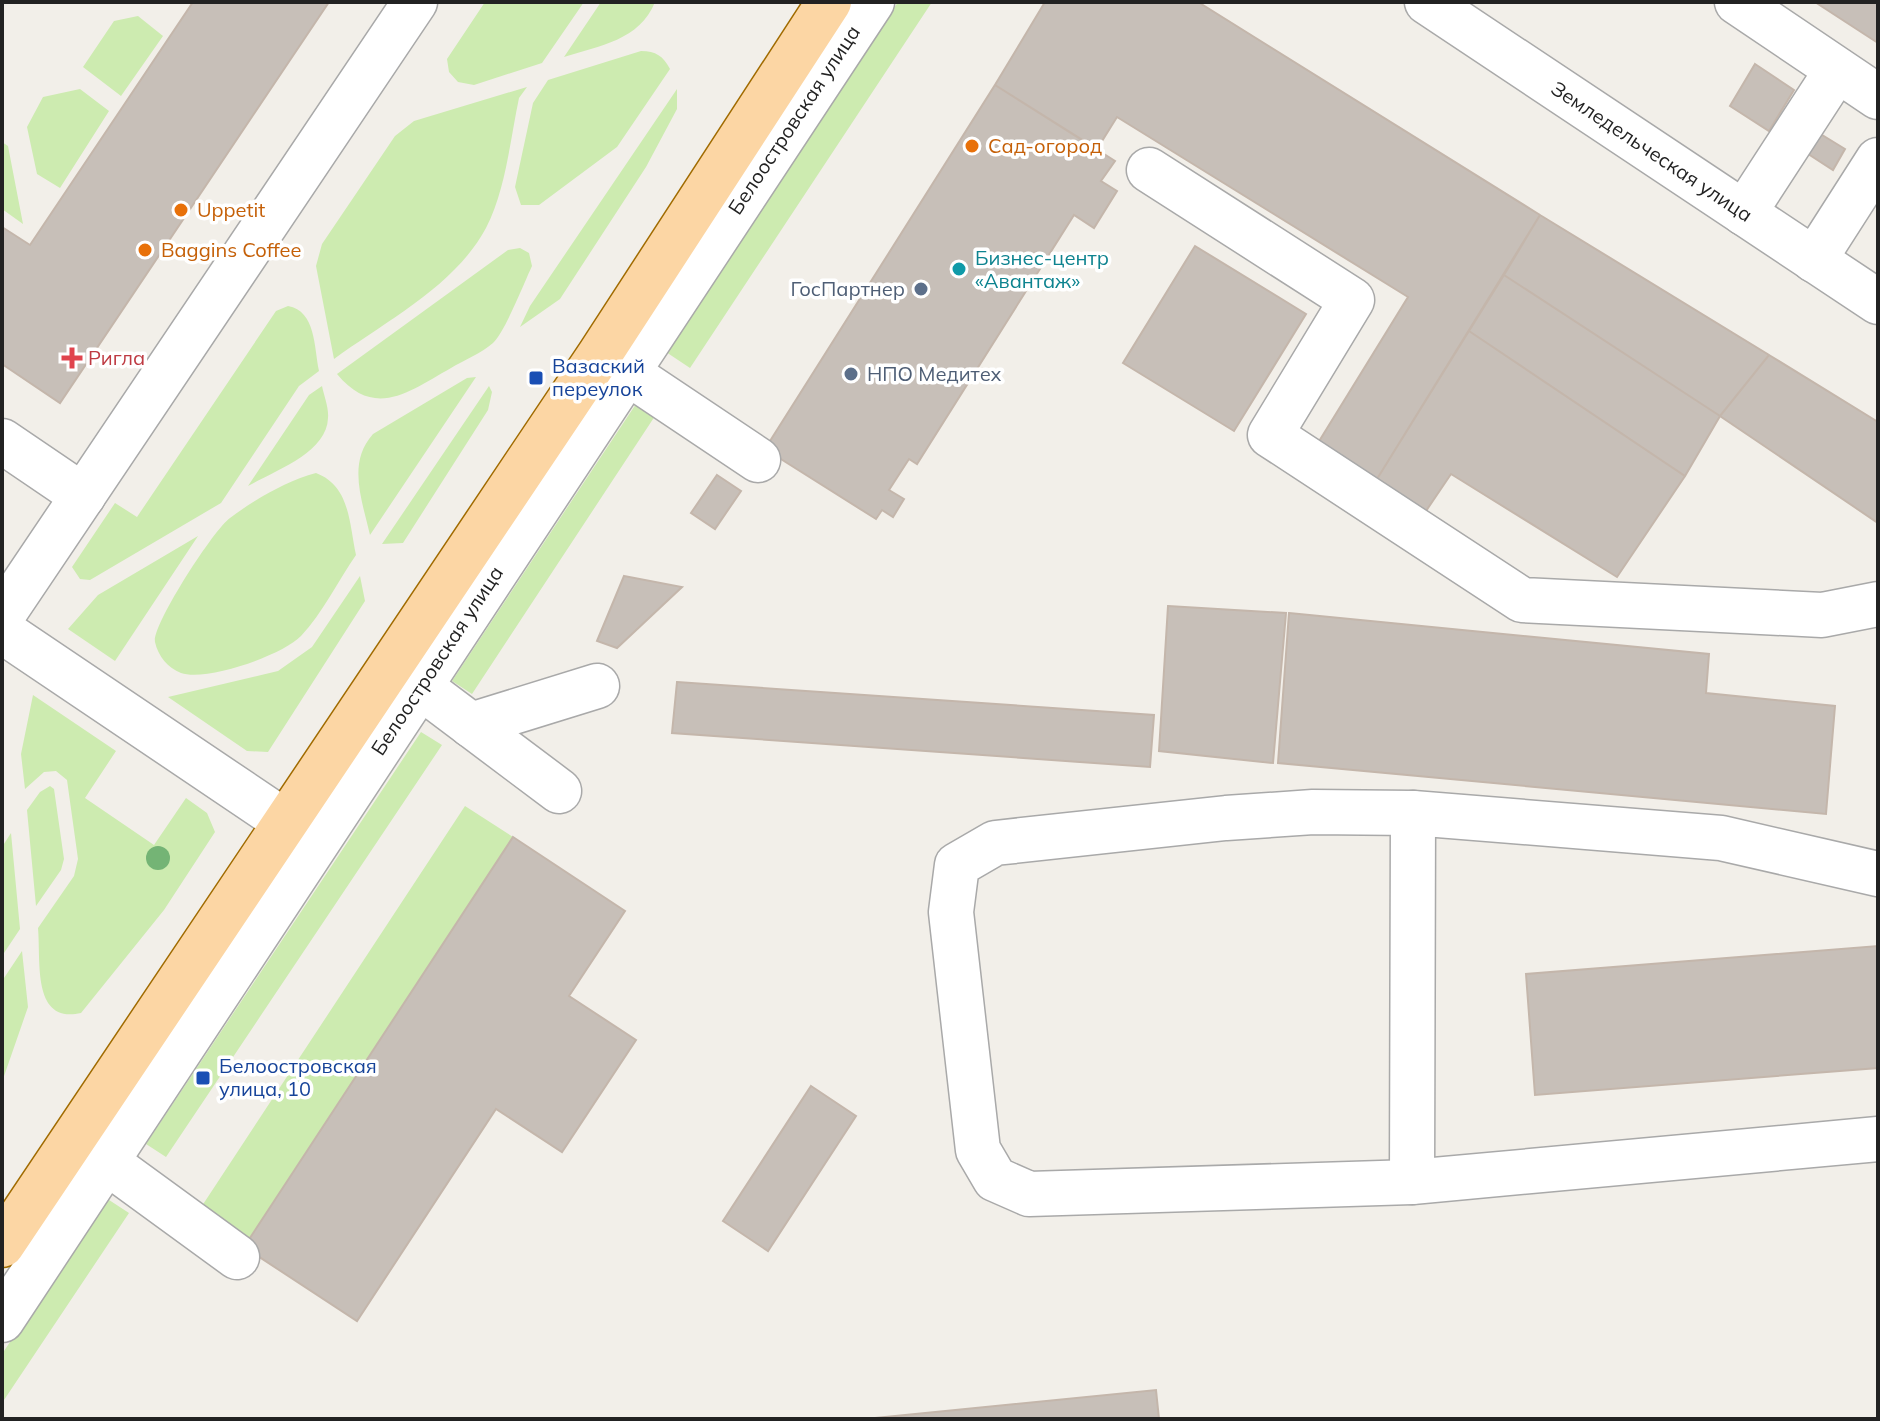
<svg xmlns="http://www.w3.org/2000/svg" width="1880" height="1421" viewBox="0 0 1880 1421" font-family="Mulish,sans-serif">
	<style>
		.grass { fill: #cdebb0 }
		.building { fill: #c7bfb8; stroke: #c4b6ab; stroke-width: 2 }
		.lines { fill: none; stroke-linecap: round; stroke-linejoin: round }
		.minor-casing { stroke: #a9a9a9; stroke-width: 47 }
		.major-casing { stroke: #a06b00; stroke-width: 47 }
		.minor { stroke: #fff; stroke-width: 44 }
		.major { stroke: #fcd6a4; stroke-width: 44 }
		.tree { fill: #74b475 }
		.food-dot { fill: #e8710a; stroke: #fff; stroke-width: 3 }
		.culture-dot { fill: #0f9aa8; stroke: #fff; stroke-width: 3 }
		.service-dot { fill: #5c6f8a; stroke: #fff; stroke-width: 3 }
		.health-dot { fill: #e0444e; stroke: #fff; stroke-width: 3 }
		.transit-dot { fill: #1a4fb4; stroke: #fff; stroke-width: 3 }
		.labels { text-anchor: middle; stroke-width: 7; stroke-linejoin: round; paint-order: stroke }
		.street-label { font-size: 20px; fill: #222; stroke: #fff }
		.food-label { font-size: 20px; fill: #c56008; stroke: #fff; text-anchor: start }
		.culture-label { font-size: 20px; fill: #0d838f; stroke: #fff; text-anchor: start }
		.service-label { font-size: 20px; fill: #4e5e75; stroke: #fff; text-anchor: end }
		.health-label { font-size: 20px; fill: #be3a42; stroke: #fff; text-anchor: start }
		.transit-label { font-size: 20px; fill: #164399; stroke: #fff; text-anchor: start }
	</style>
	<rect width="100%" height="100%" fill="#f2efe9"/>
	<!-- grass -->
	<path class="grass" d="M 485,2 L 584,2 L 542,63 L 474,85 L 458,82 L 449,72 L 447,59 Z
		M 601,2 L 655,2 C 640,40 599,46 564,57 Z
		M 898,2 L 932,2 L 690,368 L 666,352 Z
		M 138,16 L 163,36 L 121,96 L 83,67 L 114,21 Z
		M 641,51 C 656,51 663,56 670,69 L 617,147 L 539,205 L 521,205 L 515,187 L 533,103 L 548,80 Z
		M 527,87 L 519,98 C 510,140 506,189 486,228 C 455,286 386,321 334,359 L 316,266 L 322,244 L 395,136 L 414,121 Z
		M 80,89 L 109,111 L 60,188 L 37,174 L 27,127 L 43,97 Z
		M 677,89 L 677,109 L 646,167 L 560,299 L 520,327 L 530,306 Z
		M 2,142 L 8,146 L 23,224 L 2,209 Z
		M 520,248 L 529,253 L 532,266 C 524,283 505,332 493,343 C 482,353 464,360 451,368 C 410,391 375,420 337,374 L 508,250 Z
		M 288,306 C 316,311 314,347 319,371 L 299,386 L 221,503 L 90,580 L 80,579 L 72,567 L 115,503 L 137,517 L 276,311 Z
		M 476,377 L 370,535 C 362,500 347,463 373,434 L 467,378 Z
		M 322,386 C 324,396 329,408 328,418 C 327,453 274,471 248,486 L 309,395 Z
		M 489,386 L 492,392 L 488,410 L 403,543 L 382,544 Z
		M 636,404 L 655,416 L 472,694 L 452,681 Z
		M 316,473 C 350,486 349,522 356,555 C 338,581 322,614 301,636 C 283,655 206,682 181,673 C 168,668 158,656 155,642 C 152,625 214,529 230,518 C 254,500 286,481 316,473 Z
		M 198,536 L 115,661 L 68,629 L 98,595 Z
		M 360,576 L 365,601 L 268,752 L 247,751 L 168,697 L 278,671 L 312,647 Z
		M 33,695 L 116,751 L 85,798 L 154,845 L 186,798 L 207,813 L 215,832 L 164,910 L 81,1013 C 32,1024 41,963 38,928 L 74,876 L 78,859 L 67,780 L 56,771 L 44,772 L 25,789 L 21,754 Z
		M 421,732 L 442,745 L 166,1157 L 146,1144 Z
		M 50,786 L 54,789 L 64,859 L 61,870 L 36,906 L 27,810 L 40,792 Z
		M 465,806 L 513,837 L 244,1247 L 196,1215 Z
		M 11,833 L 20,929 L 2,956 L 2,847 Z
		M 22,951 L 28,1007 L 2,1082 L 2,981 Z
		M 106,1198 L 129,1213 L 2,1403 L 2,1354 Z"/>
	<!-- building -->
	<path class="building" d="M 193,2 L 329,2 L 60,403 L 2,364 L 2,227 L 30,245 Z
		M 1045,2 L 1198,2 L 1540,215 L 1377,479 L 1318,443 L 1408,297 L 1117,117 L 1097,149 L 995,85 Z
		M 1815,2 L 1878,2 L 1878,43 Z
		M 1755,64 L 1794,90 L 1769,131 L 1730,106 Z
		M 995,85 L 1115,161 L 1101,181 L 1117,191 L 1094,228 L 1074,215 L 917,464 L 909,459 L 889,490 L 904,499 L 893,517 L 882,510 L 876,519 L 765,449 Z
		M 1814,130 L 1845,149 L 1833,170 L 1802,150 Z
		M 1540,215 L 1769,355 L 1720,416 L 1504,275 Z
		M 1195,246 L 1306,314 L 1234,431 L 1123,363 Z
		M 1504,275 L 1720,416 L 1685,476 L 1469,331 Z
		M 1469,331 L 1685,476 L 1617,577 L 1451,474 L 1426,511 L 1377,479 Z
		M 1769,355 L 1878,422 L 1878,523 L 1720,416 Z
		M 717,475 L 741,491 L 715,529 L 691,513 Z
		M 624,576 L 682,587 L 617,648 L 597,641 Z
		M 1168,606 L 1286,613 L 1273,763 L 1159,751 Z
		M 1289,613 L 1709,654 L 1706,693 L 1835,706 L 1826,814 L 1278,763 Z
		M 677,682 L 1154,715 L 1150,767 L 672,733 Z
		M 513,837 L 625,911 L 569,996 L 636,1040 L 562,1152 L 496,1109 L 357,1321 L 244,1247 Z
		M 1878,946 L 1878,1068 L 1535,1095 L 1526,974 Z
		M 811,1086 L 856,1116 L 768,1251 L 723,1221 Z
		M 1156,1390 L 1159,1419 L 865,1419 Z"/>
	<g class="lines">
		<defs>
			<g id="minor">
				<path id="s1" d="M 1427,2 L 1878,302"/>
				<path d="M 1737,2 L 1878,97"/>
				<path d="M 1149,170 L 1352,300 L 1270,435 L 1522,600 L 1822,615 L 1878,604"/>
				<path d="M 1744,213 L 1837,70"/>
				<path d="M 1814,260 L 1878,160"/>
				<path d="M 604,357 L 758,460"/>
				<path d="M 2,441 L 83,496"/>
				<path d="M 2,616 L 415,2"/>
				<path d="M 2,631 L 284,821"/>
				<path d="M 398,670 L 559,791"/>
				<path d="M 471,725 L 597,686"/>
				<path d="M 1878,874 L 1721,838 L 1413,813 L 1313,812 L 1226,818 L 995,843 L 957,865 L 951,912 L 978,1150 L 995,1179 L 1029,1194 L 1412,1182 L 1878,1139"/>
				<path d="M 82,1144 L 237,1257"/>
				<path d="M 1412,1182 L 1413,813"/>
				<path id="s2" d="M 2,1320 L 872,2"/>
			</g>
			<path id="major" d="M 2,1245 L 600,354 L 829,2"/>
		</defs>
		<!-- minor casing -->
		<use href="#minor" class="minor-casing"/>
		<!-- major casing -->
		<use href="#major" class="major-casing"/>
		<!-- minor -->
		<use href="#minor" class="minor"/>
		<!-- major -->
		<use href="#major" class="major"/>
	</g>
	<!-- trees -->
	<circle class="tree" cx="158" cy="858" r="12"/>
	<!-- markers -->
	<g class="food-dot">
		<circle cx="972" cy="146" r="8"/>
		<circle cx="181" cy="210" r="8"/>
		<circle cx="145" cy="250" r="8"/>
	</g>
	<circle class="culture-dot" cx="959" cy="269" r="8"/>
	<g class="service-dot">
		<circle cx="921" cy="289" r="8"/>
		<circle cx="851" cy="374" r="8"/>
	</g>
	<path class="health-dot" d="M68 346h8v8h8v8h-8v8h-8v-8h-8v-8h8z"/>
	<g class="transit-dot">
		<rect x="528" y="370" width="16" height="16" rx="4"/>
		<rect x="195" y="1070" width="16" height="16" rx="4"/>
	</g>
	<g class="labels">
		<!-- street labels -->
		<g class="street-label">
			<text dy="7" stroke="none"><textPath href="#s2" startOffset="1438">Белоостровская улица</textPath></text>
			<text dy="7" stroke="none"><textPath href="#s1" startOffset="270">Земледельческая улица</textPath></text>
			<text dy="7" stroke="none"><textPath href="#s2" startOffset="790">Белоостровская улица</textPath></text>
		</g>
		<!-- food labels -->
		<g class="food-label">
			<text x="988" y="153">Сад-огород</text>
			<text x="197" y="217">Uppetit</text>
			<text x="161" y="257">Baggins Coffee</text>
		</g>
		<!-- culture labels -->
		<g class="culture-label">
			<text x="975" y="265">Бизнес-центр<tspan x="975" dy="23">«Авантаж»</tspan></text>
		</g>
		<!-- service labels -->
		<g class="service-label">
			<text x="905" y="296">ГосПартнер</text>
			<text x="867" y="381" text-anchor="start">НПО Медитех</text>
		</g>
		<!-- health labels -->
		<g class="health-label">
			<text x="88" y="365">Ригла</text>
		</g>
		<!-- transit labels -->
		<g class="transit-label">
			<text x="552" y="373">Вазаский<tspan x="552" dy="23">переулок</tspan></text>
			<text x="219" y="1073">Белоостровская<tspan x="219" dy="23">улица, 10</tspan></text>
		</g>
	</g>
	<!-- border -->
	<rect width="1880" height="1421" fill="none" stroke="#222222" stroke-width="8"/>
</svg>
